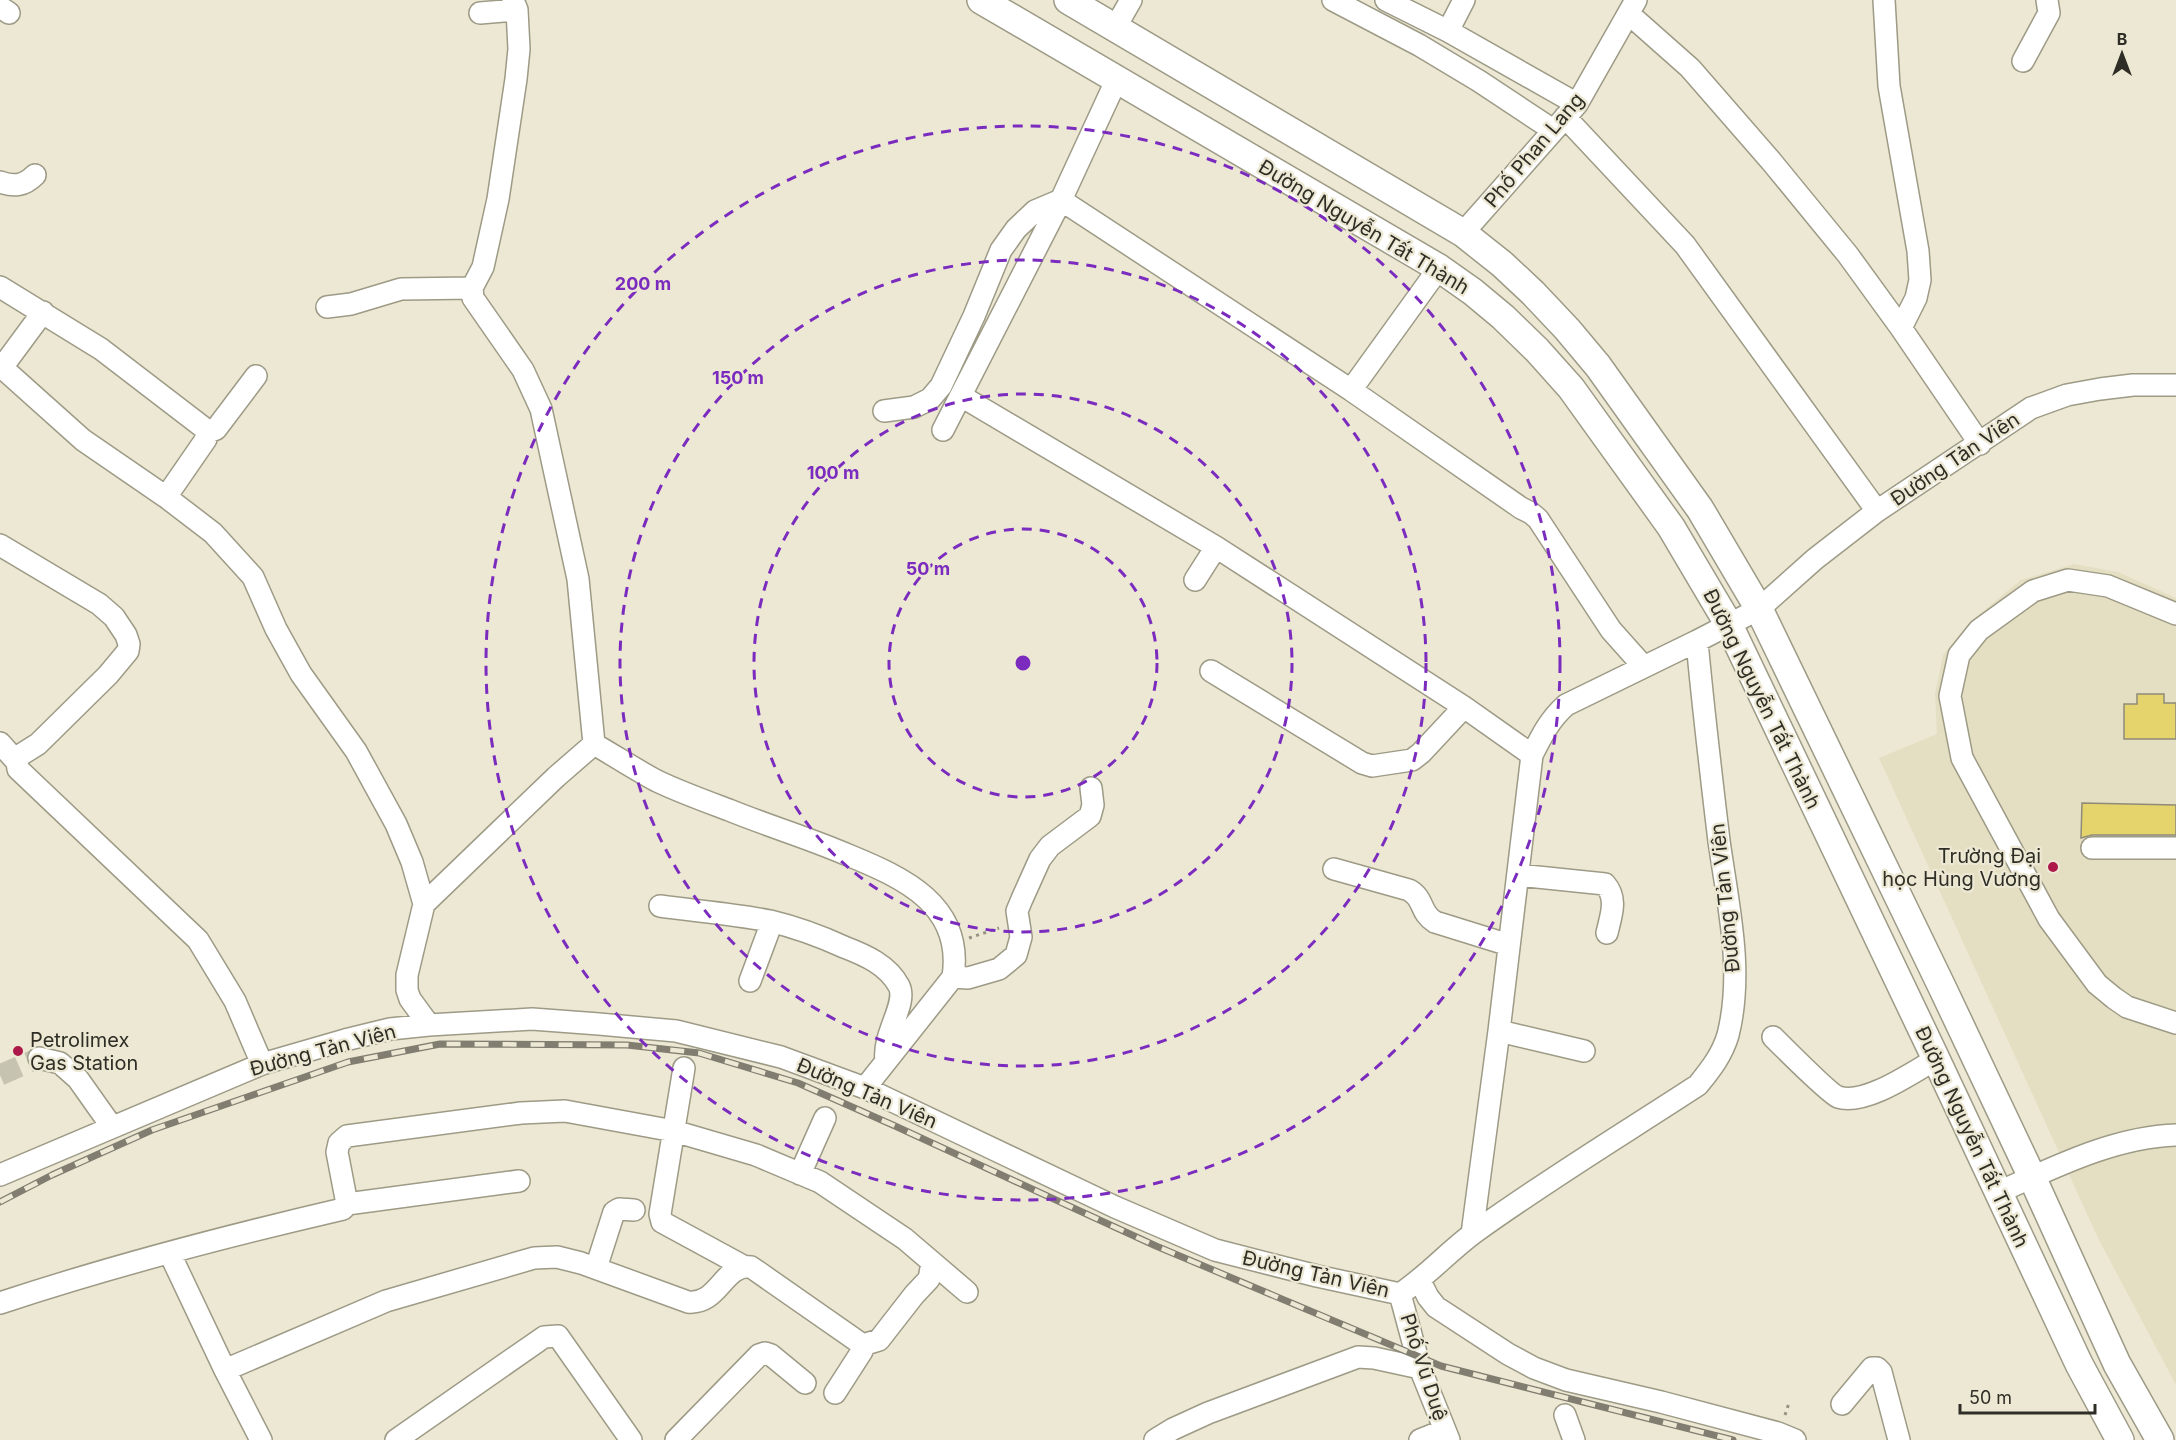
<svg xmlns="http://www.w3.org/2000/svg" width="2176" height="1440" viewBox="0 0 2176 1440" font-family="Inter,sans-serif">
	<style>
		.built { fill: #e4dfc2 }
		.building { fill: #e5d36c; stroke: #8f8b78; stroke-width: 1.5 }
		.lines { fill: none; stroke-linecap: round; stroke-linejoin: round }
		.minor-tunnel { stroke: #c6c3b0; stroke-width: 21; stroke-dasharray: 21 10; stroke-linecap: butt }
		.minor-casing { stroke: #9d9a86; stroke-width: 24 }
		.major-casing { stroke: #9d9a86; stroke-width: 30 }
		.path { stroke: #959283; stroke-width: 3; stroke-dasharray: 3 4.5; stroke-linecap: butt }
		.minor { stroke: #fff; stroke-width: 21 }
		.major { stroke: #fff; stroke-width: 27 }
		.rail-casing { stroke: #817e71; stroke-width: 7 }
		.rail { stroke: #ece8d3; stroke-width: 4.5; stroke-dasharray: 14; stroke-linecap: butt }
		.ring { fill: none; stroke: #7b2cbf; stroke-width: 3; stroke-dasharray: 10 8 }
		.poi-dot { fill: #ab1849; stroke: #ece8d3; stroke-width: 2 }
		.labels { text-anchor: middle; stroke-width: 4.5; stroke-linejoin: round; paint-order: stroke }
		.street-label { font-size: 20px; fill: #2f2e26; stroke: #ece8d3 }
		.poi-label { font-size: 20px; fill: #2f2e26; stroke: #ece8d3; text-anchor: end }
		.centre { fill: #7b2cbf; stroke: #ece8d3; stroke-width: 3 }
		.ring-label { font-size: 18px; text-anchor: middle; font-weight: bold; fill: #7b2cbf; stroke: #ece8d3; stroke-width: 4.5; stroke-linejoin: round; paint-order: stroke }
	</style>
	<rect width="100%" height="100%" fill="#ece8d3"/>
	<!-- built -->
	<path class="built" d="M 2074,564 L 2118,572 L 2176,598 L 2176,1385 L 2098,1238 L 1879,758 L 1937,734 L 1935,694 L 1943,655 L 1971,621 L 2021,580 Z"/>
	<!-- building -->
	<path class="building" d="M 2137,694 L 2164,694 L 2164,703 L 2176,703 L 2176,739 L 2124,739 L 2124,704 L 2137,704 Z
		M 2082,803 L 2176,805 L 2176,835 L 2092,835 L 2081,838 Z"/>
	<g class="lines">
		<!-- minor-tunnel -->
		<path class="minor-tunnel" d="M 0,1075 L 39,1058"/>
		<defs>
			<path id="minor" d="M 1333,0 L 1419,45 L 1479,81 L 1553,130
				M 1386,0 L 1448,31 L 1577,104
				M 1884,0 L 1889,86 L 1918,251 L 1920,280 L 1916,298 L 1901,328
				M 0,7 L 9,13
				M 480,13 L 517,10
				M 1629,14 L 1690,68 L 1771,161 L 1848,255 L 1901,328 L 1980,444
				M 1115,28 L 1131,0
				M 1448,31 L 1464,0
				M 2023,61 L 2049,13 L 2047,0
				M 1116,81 L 1061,200 L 1351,390 L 1521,508 L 1531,513 L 1538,519 L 1611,630 L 1644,667
				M 1565,117 L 1685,245 L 1877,511
				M 0,182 C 14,187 24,186 35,175
				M 1463,233 L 1577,104 L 1636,0
				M 0,287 L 101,349 L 204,428 L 206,433 L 206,439 L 166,497
				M 327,307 L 351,304 L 401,289 L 472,288
				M 43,312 L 6,362 L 5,367 L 7,372 L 83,440 L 166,497 L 213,533 L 253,577 L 276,629 L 301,674 L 356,751 L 396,824 L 412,862 L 424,904
				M 1351,390 L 1439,268
				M 961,396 L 1216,547 L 1464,707 L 1532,755
				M 884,411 L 914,407 L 930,399 L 941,386 L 974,316 L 1001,250 L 1016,229 L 1035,211 L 1061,200
				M 943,430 L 1061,200
				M 206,433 L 216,429 L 256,376
				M 0,545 L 99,604 L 114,617 L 126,635 L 129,644 L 128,651 L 108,675 L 38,744 L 19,756 L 17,762 L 18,769 L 198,940 L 235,1001 L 262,1064
				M 1195,580 L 1216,547
				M 2176,614 L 2108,586 L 2068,580 L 2033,591 L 1979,630 L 1959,655 L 1950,696 L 1962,758 L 2049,919 L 2097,984 L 2114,998 L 2127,1007 L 2176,1023
				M 1211,671 L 1362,763 L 1372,766 L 1412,760 L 1421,753 L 1464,707
				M 0,743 L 17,762
				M 594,744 C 615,756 636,770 657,781 C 680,792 705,801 729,810 C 768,826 809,838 848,855 C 904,878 964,905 953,977 L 865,1088
				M 2092,848 L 2176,848
				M 1334,869 L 1409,890 C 1425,899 1419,912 1435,922 L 1509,945
				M 1518,875 L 1605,884 C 1618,899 1611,915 1607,933
				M 660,906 C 696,911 734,914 770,921 C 795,927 820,936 844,947 C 865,955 888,965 899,986 C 908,1004 882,1034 886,1061
				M 953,977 L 968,978 L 999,969 L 1016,955 L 1021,937 L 1017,911 L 1022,899 L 1040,859 L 1050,846 L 1090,816 L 1093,805 L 1091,788
				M 750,981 L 772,922
				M 429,1025 L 410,999 L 407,990 L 407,975 L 424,904 L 556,777 L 594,744 L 578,579 L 541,409 L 523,370 L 473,298 L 472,288 L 483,267 L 498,199 L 516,79 L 519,49 L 517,10 L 513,0
				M 1499,1031 L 1584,1051
				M 1773,1037 C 1783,1047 1830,1094 1838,1097 C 1865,1106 1913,1072 1936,1059
				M 39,1058 L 60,1063 L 78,1079 L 112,1127
				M 684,1068 L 660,1214 L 662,1222 L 743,1266
				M 800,1174 L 825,1118
				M 0,1175 L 262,1064 L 345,1040 L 390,1029 L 429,1025 L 532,1019 L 599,1024 L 676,1031 L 781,1057 L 865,1088 L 1115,1207 L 1215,1250 L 1317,1276 L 1400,1294 C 1427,1276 1449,1251 1475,1232 C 1547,1180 1623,1134 1698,1085 C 1711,1069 1722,1055 1728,1035 C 1744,971 1728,905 1719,841 C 1711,774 1703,708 1697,641 L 1759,609 L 1815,559 L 1877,511 L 2031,408 L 2067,395 L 2100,389 L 2133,385 L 2176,385
				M 1999,1192 C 2055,1167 2114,1137 2176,1135
				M 347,1204 L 519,1181
				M 1472,1234 L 1499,1031 L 1532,755 C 1542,735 1550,719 1566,705 L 1697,641
				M 170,1254 L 225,1370 L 261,1440
				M 596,1268 L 614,1212 L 619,1209 L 634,1210
				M 1420,1281 L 1428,1297 L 1436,1307 L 1508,1354 L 1534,1368 L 1566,1380 L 1661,1402 L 1778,1433 L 1795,1440
				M 1400,1294 L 1420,1368 L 1449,1440
				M 0,1303 C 112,1266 227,1236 343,1209 L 347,1204 L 337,1152 L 339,1143 L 347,1136 L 521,1113 L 565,1111 L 674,1131 L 756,1155 L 820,1182 L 905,1239 L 967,1292
				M 860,1343 L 866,1344 L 879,1340 L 914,1295 L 929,1279 L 932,1263
				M 225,1370 L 386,1301 L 534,1258 L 557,1257 L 581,1263 L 688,1302 C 719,1305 723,1264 751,1267 L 860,1343 L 862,1351 L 835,1393
				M 1842,1404 L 1872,1368 L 1877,1368 L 1881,1372 L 1899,1440
				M 1565,1415 L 1574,1440
				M 396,1440 L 544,1337 L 558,1336 L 631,1440
				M 676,1440 L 759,1355 L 765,1353 L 771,1355 L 805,1383
				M 1155,1440 L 1173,1429 L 1208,1413 L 1358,1357 L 1374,1358 L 1420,1368
				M 1420,1440 L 1445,1430"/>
			<path id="major" d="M 981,0 L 1439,268 L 1473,292 L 1503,317 L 1537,350 L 1571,388 L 1671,527 L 1729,625 L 1936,1059 L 2079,1364 L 2120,1440
				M 1068,0 L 1463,233 L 1502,264 L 1533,293 L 1567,329 L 1598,366 L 1700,509 L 1759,609 L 1942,987 L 2032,1177 L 2117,1364 L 2160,1440"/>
		</defs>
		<!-- minor casing -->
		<use href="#minor" class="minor-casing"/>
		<!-- major casing -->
		<use href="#major" class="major-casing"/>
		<!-- path -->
		<path class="path" d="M 969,938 L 999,928
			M 1785,1415 L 1789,1403"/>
		<!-- minor -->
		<use href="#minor" class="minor"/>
		<!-- major -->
		<use href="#major" class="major"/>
		<defs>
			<path id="rail" d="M 0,1202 L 52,1175 L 152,1130 L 348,1062 L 440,1044 L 627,1045 L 699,1053 L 798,1083 L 895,1126 L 1156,1246 L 1441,1366 L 1733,1440"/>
		</defs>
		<!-- rail casing -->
		<use href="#rail" class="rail-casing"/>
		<!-- rail -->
		<use href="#rail" class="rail"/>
	</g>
	<!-- distance rings -->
	<g class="ring">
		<circle cx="1023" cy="663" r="134"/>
		<circle cx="1023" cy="663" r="269"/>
		<circle cx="1023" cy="663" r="403"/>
		<circle cx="1023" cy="663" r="537"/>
	</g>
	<!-- markers -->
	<g class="poi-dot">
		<circle cx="2053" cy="867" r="6"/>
		<circle cx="18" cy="1051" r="6"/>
	</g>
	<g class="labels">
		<!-- street labels -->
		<g class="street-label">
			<text transform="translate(1534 150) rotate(-50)" y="7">Phố Phan Lang</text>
			<text transform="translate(1364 227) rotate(31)" y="7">Đường Nguyễn Tất Thành</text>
			<text transform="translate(1955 459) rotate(-34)" y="7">Đường Tản Viên</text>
			<text transform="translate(1762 699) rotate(64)" y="7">Đường Nguyễn Tất Thành</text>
			<text transform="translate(1725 898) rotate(-96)" y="7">Đường Tản Viên</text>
			<text transform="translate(323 1050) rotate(-15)" y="7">Đường Tản Viên</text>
			<text transform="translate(867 1093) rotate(23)" y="7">Đường Tản Viên</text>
			<text transform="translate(1972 1137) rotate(65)" y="7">Đường Nguyễn Tất Thành</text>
			<text transform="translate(1316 1274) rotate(13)" y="7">Đường Tản Viên</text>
			<text transform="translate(1424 1367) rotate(72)" y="7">Phố Vũ Duệ</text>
		</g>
		<!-- poi labels -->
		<g class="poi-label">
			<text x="2041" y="863">Trường Đại<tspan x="2041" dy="23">học Hùng Vương</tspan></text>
			<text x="30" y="1047" text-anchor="start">Petrolimex<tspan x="30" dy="23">Gas Station</tspan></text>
		</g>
	</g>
	<circle cx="1023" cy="663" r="9" class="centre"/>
	<g class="ring-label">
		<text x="643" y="290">200 m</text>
		<text x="738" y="384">150 m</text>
		<text x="833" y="479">100 m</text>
		<text x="928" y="575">50 m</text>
	</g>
	<!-- north arrow -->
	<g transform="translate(2122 54)" stroke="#ece8d3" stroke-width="4.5" paint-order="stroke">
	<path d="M0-4.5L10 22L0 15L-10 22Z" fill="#2f2e26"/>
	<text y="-9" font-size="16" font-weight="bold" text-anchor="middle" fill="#2f2e26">B</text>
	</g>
	<!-- scale -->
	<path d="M1960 1404v9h135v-9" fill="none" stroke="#2f2e26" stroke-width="3"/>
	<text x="1969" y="1404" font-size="18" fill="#2f2e26" stroke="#ece8d3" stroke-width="4.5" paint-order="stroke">50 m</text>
</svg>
